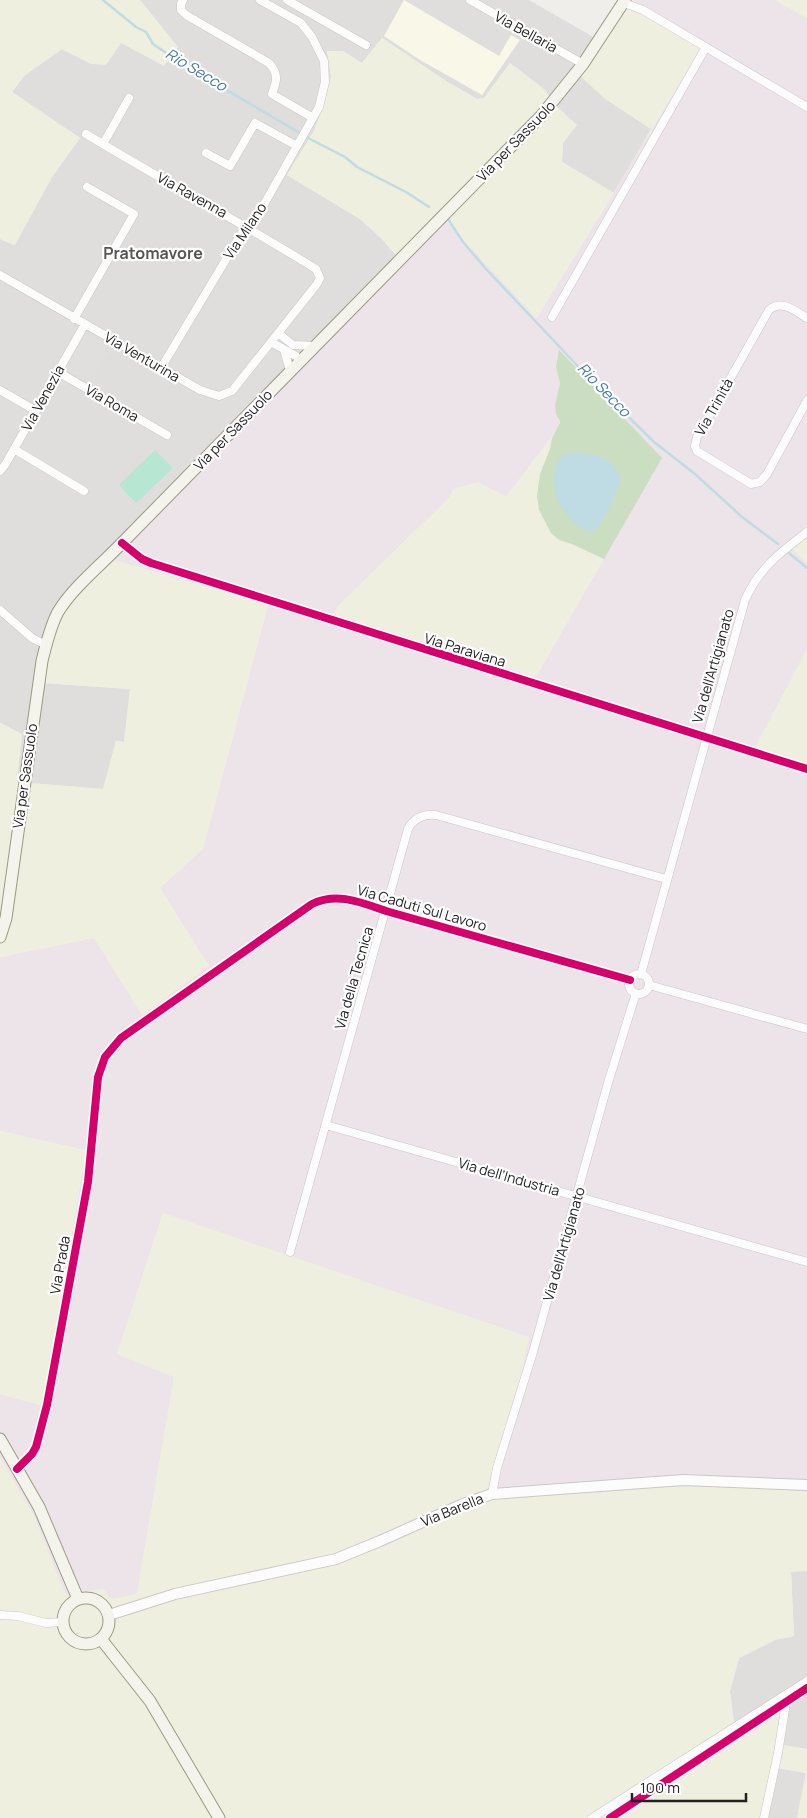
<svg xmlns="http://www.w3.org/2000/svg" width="807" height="1818" viewBox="0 0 807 1818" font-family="Manrope,sans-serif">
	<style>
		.residential { fill: #dfdedc }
		.industrial { fill: #ede4e9; fill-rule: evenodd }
		.education { fill: #f8f7e8 }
		.farmland { fill: #efefdf }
		.forest { fill: #cbdec1 }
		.pitch { fill: #b7e6d2 }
		.parking { fill: #e0dfde }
		.water { fill: #bfdbe3 }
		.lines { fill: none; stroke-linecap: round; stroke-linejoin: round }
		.stream { stroke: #bfdbe3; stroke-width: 2.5 }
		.minor-casing { stroke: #c9c8c7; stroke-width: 9 }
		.tertiary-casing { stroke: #c9c8c7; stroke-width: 12 }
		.secondary-casing { stroke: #999a82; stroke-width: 13 }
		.minor { stroke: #fdfcfc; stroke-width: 8 }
		.tertiary { stroke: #fdfcfc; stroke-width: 10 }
		.secondary { stroke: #f4f4ed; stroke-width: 11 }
		.cycleway-casing { stroke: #fff; stroke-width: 11 }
		.cycleway { stroke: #d6006c; stroke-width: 8 }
		.labels { text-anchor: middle; stroke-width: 4.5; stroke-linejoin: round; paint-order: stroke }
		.street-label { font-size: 14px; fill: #222; stroke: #fff }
		.water-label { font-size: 15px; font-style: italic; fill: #4a7aab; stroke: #fff }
		.quarter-label { font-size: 16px; font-weight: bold; fill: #555; stroke: #fff }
	</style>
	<rect width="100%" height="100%" fill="#f0eeeb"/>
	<!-- residential -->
	<path class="residential" d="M 140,0 L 529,0 L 595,38 L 604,98 L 651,129 L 614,193 L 562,162 L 563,143 L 553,103 L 545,90 L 510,63 L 484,98 L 477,99 L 446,81 L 382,38 L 362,63 L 343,51 L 327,51 L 331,76 L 325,102 L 314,131 L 287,175 L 360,219 L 381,238 L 403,263 L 114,560 L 73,599 L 42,683 L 130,689 L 124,742 L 116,741 L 103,789 L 16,782 L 22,734 L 0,723 L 0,239 L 14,245 L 52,177 L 80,138 L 12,92 L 24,76 L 62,49 L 92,64 L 120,42 L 178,47 Z
		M 791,1571 L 807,1571 L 807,1749 L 776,1744 L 782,1709 L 736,1740 L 730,1691 L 739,1658 L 775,1640 L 794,1636 Z
		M 771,1767 L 806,1773 L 797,1818 L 762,1818 Z"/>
	<!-- industrial -->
	<path class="industrial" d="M 633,0 L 775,0 L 807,18 L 807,537 L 793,549 L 807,563 L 807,649 L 754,750 L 807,767 L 807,1492 L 784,1489 L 496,1495 L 163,1213 L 117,1354 L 174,1377 L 137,1594 L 114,1599 L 108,1597 L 103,1589 L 65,1594 L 34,1516 L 0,1458 L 0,1394 L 43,1406 L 86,1151 L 0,1131 L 0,957 L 94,938 L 160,888 L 203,849 L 268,605 L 114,560 L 445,220 L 537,318 L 705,42 ZM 556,367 L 662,458 L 333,614 L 337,607 L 449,498 L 478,482 L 506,497 L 559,427 L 559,419 L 555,405 L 560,382 Z"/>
	<!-- education -->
	<path class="education" d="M 404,0 L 499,56 L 511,35 L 520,40 L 482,95 L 420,60 L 384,36 Z"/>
	<!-- farmland -->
	<path class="farmland" d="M 0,0 L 140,0 L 178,47 L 164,66 L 121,43 L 106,65 L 92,64 L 62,49 L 24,76 L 12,92 L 80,138 L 52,177 L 15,245 L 0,239 Z
		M 775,0 L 807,0 L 807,18 Z
		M 629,10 L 633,10 L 701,48 L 651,129 L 604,98 L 579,75 L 623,12 Z
		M 382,38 L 446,81 L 477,99 L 484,98 L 510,63 L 545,90 L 553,103 L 577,125 L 563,143 L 562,162 L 614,193 L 536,318 L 445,220 L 403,263 L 381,238 L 360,219 L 287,175 L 314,131 L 325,102 L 331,76 L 327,51 L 343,51 L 362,63 Z
		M 552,438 L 551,449 L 540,474 L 559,540 L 572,544 L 604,559 L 536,677 L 333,614 L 337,607 L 449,498 L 453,489 L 478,482 L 506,497 Z
		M 807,537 L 807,563 L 793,549 Z
		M 114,560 L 268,605 L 203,849 L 160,888 L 209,966 L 142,1015 L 94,938 L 0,957 L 0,723 L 22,734 L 17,782 L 103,789 L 116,741 L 124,742 L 130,689 L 42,683 L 48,646 L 59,619 L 73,599 Z
		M 807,649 L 807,767 L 754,750 Z
		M 0,1131 L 86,1150 L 43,1406 L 0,1394 Z
		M 163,1213 L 529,1337 L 496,1495 L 706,1485 L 784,1489 L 807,1492 L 807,1571 L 791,1572 L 794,1636 L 775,1640 L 739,1658 L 730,1691 L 736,1740 L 782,1709 L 776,1744 L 807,1749 L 807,1818 L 797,1818 L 806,1773 L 772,1767 L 762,1818 L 0,1818 L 0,1458 L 34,1516 L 65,1594 L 104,1589 L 108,1597 L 114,1599 L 137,1594 L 174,1377 L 117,1354 Z"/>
	<!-- forest -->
	<path class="forest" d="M 559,350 L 662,458 L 604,559 L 572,544 L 559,540 L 551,533 L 539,510 L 537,496 L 540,474 L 550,449 L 552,438 L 560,423 L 559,419 L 556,414 L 555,405 L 560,383 L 556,367 Z"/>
	<!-- pitch -->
	<path class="pitch" d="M 155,450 L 173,468 L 136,503 L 119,485 Z"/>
	<!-- parking -->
	<path class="parking" d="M 86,331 L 112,346 L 91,383 L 65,368 Z"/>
	<!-- water -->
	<path class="water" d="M 581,452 C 604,459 608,455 621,478 C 618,489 602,528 592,531 C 579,534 559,506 556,496 C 553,486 553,475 556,465 C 558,462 559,458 562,456 C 567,453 575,452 581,452 Z"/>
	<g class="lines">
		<!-- stream -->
		<path class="stream" d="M 103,0 L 136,27 L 146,32 L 153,44 L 184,65 L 298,132
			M 308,138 L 345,157 L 357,167 L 406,192 L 429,207
			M 448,219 L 463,242 L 486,269 L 588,377 L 654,442 L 695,474 L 742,517 L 778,544
			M 789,553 L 807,568"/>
		<defs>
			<path id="minor" d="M 183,0 L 181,4 L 181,10 L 186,15 L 269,63 C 279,74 277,81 272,94 L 313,118
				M 287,0 L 366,45
				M 470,0 L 583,64
				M 624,3 L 643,10 L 807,107
				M 103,144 L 129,98
				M 206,153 L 230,166 L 255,123 L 297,146
				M 0,275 L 200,390 L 219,396 L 232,391 L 317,284 L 320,278 L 316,269 C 240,222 162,180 86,134
				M 552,317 L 706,47
				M 807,318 C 795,311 782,299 769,310 L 697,437 L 695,446 L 697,451 L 751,484 L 760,482 L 767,474 L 807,401
				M 74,319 L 134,214 L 87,187
				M 278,333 L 293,345 L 314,346
				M 271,342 L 296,356 L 299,361
				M 284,350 L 290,370
				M 161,368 L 246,226 L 258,215 L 319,107 L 325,82 L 324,61 L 312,37 L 301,23 L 260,0
				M 58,372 L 167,435
				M 0,390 L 36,411
				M 14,449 L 84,491
				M 0,471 L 5,465 L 85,324
				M 122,543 L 142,559 L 151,563 L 807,769
				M 0,610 L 32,638 L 46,645
				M 641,974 L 745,600 C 759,568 781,552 807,532
				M629 984a10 10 0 1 1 20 0a10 10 0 1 1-20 0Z
				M 649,985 L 807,1029
				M 326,1125 L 807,1262
				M 290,1252 L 408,829 C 414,818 424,814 436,815 L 666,879
				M 17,1469 L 32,1454 L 36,1447 L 47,1405 L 88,1182 L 98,1077 L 105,1057 L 121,1038 L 312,904 C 337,892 360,902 386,911 L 630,980
				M 492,1494 L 497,1468 L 533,1352 L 608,1083 L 636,993
				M 0,1615 L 18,1616 L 46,1623 L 63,1622
				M 592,1818 L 807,1681
				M 764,1818 L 778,1753 L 785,1709 L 784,1697"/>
			<path id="tertiary" d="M 109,1615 L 175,1594 L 336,1559 L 380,1541 L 463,1504 L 492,1494 L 683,1480 L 807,1485"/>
			<path id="secondary" d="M 0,937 L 6,918 L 42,661 C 46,645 50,627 58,612 C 73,587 102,564 122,543 L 541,116 L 583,64 L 625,0
				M 0,1439 L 39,1507 L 78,1599
				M63 1621a23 23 0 1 1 46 0a23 23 0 1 1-46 0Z
				M 101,1639 L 150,1701 L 219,1818"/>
		</defs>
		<!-- minor casing -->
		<use href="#minor" class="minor-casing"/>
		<!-- tertiary casing -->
		<use href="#tertiary" class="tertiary-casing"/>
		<!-- secondary casing -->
		<use href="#secondary" class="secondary-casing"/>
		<!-- minor -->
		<use href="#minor" class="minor"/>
		<!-- tertiary -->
		<use href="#tertiary" class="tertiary"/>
		<!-- secondary -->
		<use href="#secondary" class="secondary"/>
		<defs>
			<path id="cycleway" d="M 122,543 L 142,559 L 151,563 L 807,769
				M 17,1469 L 32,1454 L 36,1447 L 47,1405 L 88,1182 L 98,1077 L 105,1057 L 121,1038 L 312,904 C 337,892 360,902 386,911 L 630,980
				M 610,1818 L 807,1688"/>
		</defs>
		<!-- cycleway casing -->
		<use href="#cycleway" class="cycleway-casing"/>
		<!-- cycleway -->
		<use href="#cycleway" class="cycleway"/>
	</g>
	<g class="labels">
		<!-- street labels -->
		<g class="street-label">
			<text transform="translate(526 32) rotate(29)" y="5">Via Bellaria</text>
			<text transform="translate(516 141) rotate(-46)" y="5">Via per Sassuolo</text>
			<text transform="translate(192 195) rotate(29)" y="5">Via Ravenna</text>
			<text transform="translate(245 231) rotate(-56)" y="5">Via Milano</text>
			<text transform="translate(142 357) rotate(30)" y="5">Via Venturina</text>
			<text transform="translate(43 398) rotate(-61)" y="5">Via Venezia</text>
			<text transform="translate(112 403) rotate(30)" y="5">Via Roma</text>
			<text transform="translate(714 407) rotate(-61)" y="5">Via Trinità</text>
			<text transform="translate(233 430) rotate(-46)" y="5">Via per Sassuolo</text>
			<text transform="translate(465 650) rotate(17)" y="5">Via Paraviana</text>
			<text transform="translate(713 666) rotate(-74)" y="5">Via dell'Artigianato</text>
			<text transform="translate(25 776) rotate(-82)" y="5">Via per Sassuolo</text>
			<text transform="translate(422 908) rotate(16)" y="5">Via Caduti Sul Lavoro</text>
			<text transform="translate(354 978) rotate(-74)" y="5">Via della Tecnica</text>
			<text transform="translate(509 1177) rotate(16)" y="5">Via dell’Industria</text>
			<text transform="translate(564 1244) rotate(-74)" y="5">Via dell'Artigianato</text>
			<text transform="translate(60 1265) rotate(-80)" y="5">Via Prada</text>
			<text transform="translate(452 1510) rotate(-22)" y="5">Via Barella</text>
		</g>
		<!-- water labels -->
		<g class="water-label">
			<text transform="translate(196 70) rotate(31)" y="5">Rio Secco</text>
			<text transform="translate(604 390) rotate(46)" y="5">Rio Secco</text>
		</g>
		<!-- quarter labels -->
		<g class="quarter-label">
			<text x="153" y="259">Pratomavore</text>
		</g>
	</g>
	<!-- scale -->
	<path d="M632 1793v8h114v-8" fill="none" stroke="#222222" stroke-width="2.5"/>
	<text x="640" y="1793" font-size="15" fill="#222222" stroke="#ffffff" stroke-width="4" paint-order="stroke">100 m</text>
</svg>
